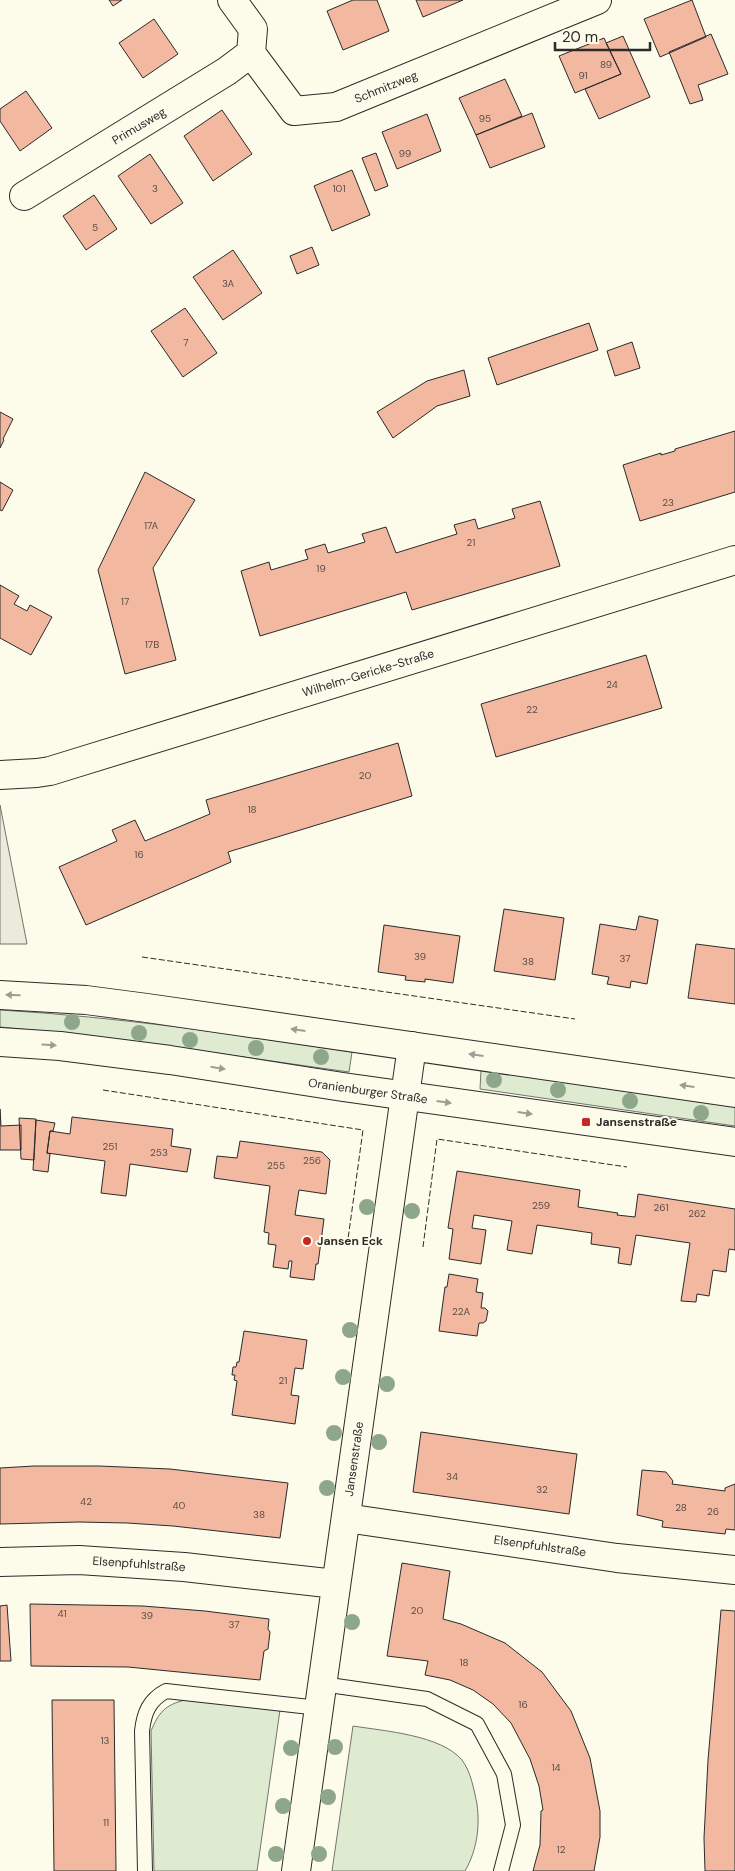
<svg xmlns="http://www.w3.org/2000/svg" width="735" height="1871" viewBox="0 0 735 1871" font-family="'DM Sans',sans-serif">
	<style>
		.green { fill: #deebd1; stroke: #74746e }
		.parking { fill: #eceadb; stroke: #74746e }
		.building { fill: #f2b8a0; stroke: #2b2b2b }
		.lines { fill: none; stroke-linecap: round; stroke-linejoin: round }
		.lane-casing { stroke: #2b2b2b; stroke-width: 16 }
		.street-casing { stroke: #2b2b2b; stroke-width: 30 }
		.secondary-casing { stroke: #2b2b2b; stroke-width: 30 }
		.lane { stroke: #fdfbea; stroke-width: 14 }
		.street { stroke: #fdfbea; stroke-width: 28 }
		.secondary { stroke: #fdfbea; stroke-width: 28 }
		.fence { stroke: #2b2b2b; stroke-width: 1; stroke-dasharray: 6 2.5; stroke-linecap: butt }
		.tree { fill: #8ea78a }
		.oneway { fill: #9e9d94 }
		.poi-dot { fill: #c62828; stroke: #fdfbea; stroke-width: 2 }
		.labels { text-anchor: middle; stroke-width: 4; stroke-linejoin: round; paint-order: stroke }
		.number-label { font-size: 10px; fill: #5d4e48 }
		.street-label { font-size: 12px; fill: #2b2b2b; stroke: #fdfbea }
		.poi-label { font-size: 12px; font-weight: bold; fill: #2b2b2b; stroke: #fdfbea; text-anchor: start }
	</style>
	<rect width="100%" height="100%" fill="#fdfbea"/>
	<!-- green -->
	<path class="green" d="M 0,1010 C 118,1017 235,1034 352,1052 L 349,1072 C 233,1056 117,1037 0,1027 Z
		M 481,1070 L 735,1107 L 735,1126 L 480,1089 Z
		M 185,1700 L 280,1710 L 257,1871 L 154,1871 L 151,1731 C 159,1712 165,1705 185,1700 Z
		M 353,1726 C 384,1731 441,1735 462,1760 C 471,1772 474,1790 477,1804 C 480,1827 477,1850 465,1871 L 332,1871 Z"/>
	<!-- parking -->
	<path class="parking" d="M 0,805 L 27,944 L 0,944 Z"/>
	<!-- building -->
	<path class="building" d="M 109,0 L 122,0 L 113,6 Z
		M 353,0 L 377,0 L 389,31 L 343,50 L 327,11 Z
		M 416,0 L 463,0 L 423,17 Z
		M 692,0 L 706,37 L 660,57 L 644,19 Z
		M 154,19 L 178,54 L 143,78 L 119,43 Z
		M 711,34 L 728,74 L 698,85 L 703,100 L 690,104 L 669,52 Z
		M 623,36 L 650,97 L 599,119 L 585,89 L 621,74 L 606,43 Z
		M 604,38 L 621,74 L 575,93 L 559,56 Z
		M 505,79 L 522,116 L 476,135 L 459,98 Z
		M 26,91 L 52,128 L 20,151 L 0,121 L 0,109 Z
		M 222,110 L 252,154 L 213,181 L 184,136 Z
		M 532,113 L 545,147 L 490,168 L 476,135 Z
		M 427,114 L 441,151 L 397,169 L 382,132 Z
		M 376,153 L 388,186 L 375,191 L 362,158 Z
		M 150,154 L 183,203 L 151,224 L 118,176 Z
		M 352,170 L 370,215 L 332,231 L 314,186 Z
		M 94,195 L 117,229 L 86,250 L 63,216 Z
		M 312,247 L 319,265 L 297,274 L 290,256 Z
		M 233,250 L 262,293 L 223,320 L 193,277 Z
		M 185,308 L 217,353 L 183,377 L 151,331 Z
		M 589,323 L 598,350 L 497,385 L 488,358 Z
		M 632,342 L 640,368 L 615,376 L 607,351 Z
		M 464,370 L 470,396 L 437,406 L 393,438 L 377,412 L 427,381 Z
		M 0,412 L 13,419 L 3,439 L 4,440 L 0,448 Z
		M 735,431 L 735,492 L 640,521 L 623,465 L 661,453 L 661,455 L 675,451 L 675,449 Z
		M 145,472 L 195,500 L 153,568 L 176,660 L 125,674 L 98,570 Z
		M 0,482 L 13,490 L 2,511 L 0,510 Z
		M 540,501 L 560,566 L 412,610 L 406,592 L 260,636 L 241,571 L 269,562 L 271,570 L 308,559 L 305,550 L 325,544 L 328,553 L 365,542 L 362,534 L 386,527 L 396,553 L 457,534 L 454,525 L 475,519 L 478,529 L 515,518 L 512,509 Z
		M 0,585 L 19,596 L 14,604 L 27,611 L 30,605 L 52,617 L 31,655 L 0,638 Z
		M 646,655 L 662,708 L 496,757 L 481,704 Z
		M 398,743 L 412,796 L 228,852 L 231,862 L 86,925 L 59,867 L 117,841 L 112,830 L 135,820 L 145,841 L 210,814 L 206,800 Z
		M 504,909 L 564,918 L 555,980 L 494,971 Z
		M 639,916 L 658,920 L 647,984 L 631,981 L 630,988 L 607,984 L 609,977 L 592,974 L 600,924 L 636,930 Z
		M 384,925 L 460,936 L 453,983 L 425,979 L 425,982 L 405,980 L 406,976 L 378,972 Z
		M 696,944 L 735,949 L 735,1004 L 688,998 Z
		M 0,1109 L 1,1126 L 21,1125 L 21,1150 L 0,1150 Z
		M 72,1117 L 173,1129 L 171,1146 L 191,1149 L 187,1172 L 130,1164 L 126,1196 L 101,1193 L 105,1161 L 47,1153 L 50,1131 L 70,1134 Z
		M 19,1118 L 36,1119 L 34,1160 L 21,1159 Z
		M 36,1120 L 55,1123 L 53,1131 L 50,1131 L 47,1153 L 50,1154 L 48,1172 L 33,1170 Z
		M 240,1141 L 322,1152 L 330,1160 L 326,1194 L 299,1190 L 295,1215 L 324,1219 L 318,1264 L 316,1264 L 314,1280 L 290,1277 L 292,1261 L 289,1261 L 288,1269 L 273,1267 L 276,1245 L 268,1244 L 269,1233 L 264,1232 L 270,1186 L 214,1178 L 217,1156 L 237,1158 Z
		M 457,1171 L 580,1190 L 578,1207 L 618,1213 L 617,1215 L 635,1217 L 638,1194 L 735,1209 L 735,1250 L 729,1249 L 726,1272 L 713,1270 L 709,1296 L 697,1294 L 696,1302 L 681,1301 L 690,1243 L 636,1235 L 631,1265 L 618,1263 L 620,1248 L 591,1244 L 592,1233 L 537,1225 L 532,1254 L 507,1250 L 512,1221 L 474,1215 L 472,1228 L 486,1230 L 481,1264 L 449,1259 L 453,1229 L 448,1228 Z
		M 449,1274 L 478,1279 L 476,1292 L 483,1293 L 481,1308 L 485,1308 L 488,1311 L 486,1321 L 483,1323 L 479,1323 L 477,1336 L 439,1331 L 445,1287 L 447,1287 Z
		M 244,1331 L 307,1340 L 303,1369 L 295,1368 L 291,1395 L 299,1396 L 295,1424 L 232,1415 L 237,1381 L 234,1380 L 235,1375 L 232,1375 L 233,1367 L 236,1367 L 237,1362 L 239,1362 Z
		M 421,1432 L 577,1454 L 569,1514 L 413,1492 Z
		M 34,1466 L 99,1466 L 170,1469 L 288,1483 L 280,1538 L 173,1526 L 127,1523 L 79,1522 L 0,1524 L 0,1468 Z
		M 642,1470 L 666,1472 L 673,1481 L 672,1484 L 725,1491 L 725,1488 L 735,1484 L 735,1530 L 726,1529 L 725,1534 L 662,1527 L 663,1521 L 637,1515 Z
		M 402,1563 L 450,1571 L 443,1619 L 461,1624 L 505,1643 L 542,1672 L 571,1711 L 590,1758 L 600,1811 L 600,1837 L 594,1871 L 533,1871 L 540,1845 L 541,1811 L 543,1810 L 539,1786 L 530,1759 L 511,1723 L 493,1704 L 473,1690 L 450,1680 L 425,1675 L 428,1661 L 387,1656 Z
		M 30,1604 L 143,1606 L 205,1611 L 269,1619 L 268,1629 L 270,1632 L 268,1649 L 264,1651 L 260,1680 L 128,1667 L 31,1666 Z
		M 7,1605 L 11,1661 L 0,1661 L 0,1606 Z
		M 721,1610 L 735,1611 L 735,1871 L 705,1871 L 704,1838 L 708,1760 Z
		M 52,1700 L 114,1700 L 116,1871 L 54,1871 Z"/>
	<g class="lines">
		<defs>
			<path id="lane" d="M 322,1684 L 427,1699 L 477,1724 L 504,1774 L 513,1825 L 501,1871
				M 145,1871 L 142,1731 C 144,1713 149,1700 166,1691 L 319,1708"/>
			<path id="street" d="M 232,0 L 253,29 L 251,53 L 294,111 L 336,107 L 597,0
				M 24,196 L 227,71 L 251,53
				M 0,775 L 37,773 L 50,771 L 735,560
				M 346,1518 L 617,1558 L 735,1570
				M 0,1562 L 79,1560 L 184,1567 L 336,1584
				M 296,1871 L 412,1046"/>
			<path id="secondary" d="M 0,995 L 86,1000 L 147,1008 L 735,1093
				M 0,1042 L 60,1046 L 170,1060 L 343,1087 L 735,1142"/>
		</defs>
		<!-- lane casing -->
		<use href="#lane" class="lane-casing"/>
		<!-- street casing -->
		<use href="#street" class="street-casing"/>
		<!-- secondary casing -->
		<use href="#secondary" class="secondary-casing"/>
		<!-- lane -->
		<use href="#lane" class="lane"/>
		<!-- street -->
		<use href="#street" class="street"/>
		<!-- secondary -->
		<use href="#secondary" class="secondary"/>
		<!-- fence -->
		<path class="fence" d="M 142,957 L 575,1019
			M 103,1090 L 363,1130 L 348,1239
			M 423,1247 L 437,1139 L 627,1167"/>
	</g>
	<!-- trees -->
	<g class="tree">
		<circle cx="72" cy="1022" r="8"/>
		<circle cx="139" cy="1033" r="8"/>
		<circle cx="190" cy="1040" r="8"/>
		<circle cx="256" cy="1048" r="8"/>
		<circle cx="321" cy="1057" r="8"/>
		<circle cx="494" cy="1080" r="8"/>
		<circle cx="558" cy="1090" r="8"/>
		<circle cx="630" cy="1101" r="8"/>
		<circle cx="701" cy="1113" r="8"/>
		<circle cx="367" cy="1207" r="8"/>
		<circle cx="412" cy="1211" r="8"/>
		<circle cx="350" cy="1330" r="8"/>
		<circle cx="343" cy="1377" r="8"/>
		<circle cx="387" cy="1384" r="8"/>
		<circle cx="334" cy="1433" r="8"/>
		<circle cx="379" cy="1442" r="8"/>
		<circle cx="327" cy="1488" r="8"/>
		<circle cx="352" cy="1622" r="8"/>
		<circle cx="335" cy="1747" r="8"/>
		<circle cx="291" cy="1748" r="8"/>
		<circle cx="328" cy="1797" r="8"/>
		<circle cx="283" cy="1806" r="8"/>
		<circle cx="276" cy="1854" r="8"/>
		<circle cx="319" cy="1854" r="8"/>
	</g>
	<!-- one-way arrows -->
	<defs><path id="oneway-solid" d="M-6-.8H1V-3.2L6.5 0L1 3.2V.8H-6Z" transform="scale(1.25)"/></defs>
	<g class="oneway">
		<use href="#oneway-solid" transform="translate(13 995) rotate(-179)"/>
		<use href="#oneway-solid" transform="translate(298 1030) rotate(-172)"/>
		<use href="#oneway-solid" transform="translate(49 1045) rotate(4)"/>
		<use href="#oneway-solid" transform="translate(476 1055) rotate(-172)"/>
		<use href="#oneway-solid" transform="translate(218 1068) rotate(9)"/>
		<use href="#oneway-solid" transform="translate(687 1086) rotate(-172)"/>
		<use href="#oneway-solid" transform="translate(444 1102) rotate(8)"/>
		<use href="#oneway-solid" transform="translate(525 1113) rotate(8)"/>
	</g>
	<!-- markers -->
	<g class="poi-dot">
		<rect x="581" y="1117" width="10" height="10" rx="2.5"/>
		<circle cx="307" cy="1241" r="5"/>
	</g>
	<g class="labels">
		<!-- number labels -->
		<g class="number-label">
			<text x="606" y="68">89</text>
			<text x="583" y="79">91</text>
			<text x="485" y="122">95</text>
			<text x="405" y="157">99</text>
			<text x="155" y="192">3</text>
			<text x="339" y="192">101</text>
			<text x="95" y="231">5</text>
			<text x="228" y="287">3A</text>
			<text x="186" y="346">7</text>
			<text x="668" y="506">23</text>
			<text x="151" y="529">17A</text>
			<text x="471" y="546">21</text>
			<text x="321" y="572">19</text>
			<text x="125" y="605">17</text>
			<text x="152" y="648">17B</text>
			<text x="612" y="688">24</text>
			<text x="532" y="713">22</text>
			<text x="365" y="779">20</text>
			<text x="252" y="813">18</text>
			<text x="139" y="858">16</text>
			<text x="420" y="960">39</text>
			<text x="625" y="962">37</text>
			<text x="528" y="965">38</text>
			<text x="110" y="1150">251</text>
			<text x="159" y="1156">253</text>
			<text x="312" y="1164">256</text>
			<text x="276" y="1169">255</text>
			<text x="541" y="1209">259</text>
			<text x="661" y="1211">261</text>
			<text x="697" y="1217">262</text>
			<text x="461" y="1315">22A</text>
			<text x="283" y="1384">21</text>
			<text x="452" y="1480">34</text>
			<text x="542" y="1493">32</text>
			<text x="86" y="1505">42</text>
			<text x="179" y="1509">40</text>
			<text x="681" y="1511">28</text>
			<text x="713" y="1515">26</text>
			<text x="259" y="1518">38</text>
			<text x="417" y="1614">20</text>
			<text x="62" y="1617">41</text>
			<text x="147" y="1619">39</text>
			<text x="234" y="1628">37</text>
			<text x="464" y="1666">18</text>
			<text x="523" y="1708">16</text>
			<text x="105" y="1744">13</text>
			<text x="556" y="1771">14</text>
			<text x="106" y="1826">11</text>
			<text x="561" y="1853">12</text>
		</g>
		<!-- street labels -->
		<g class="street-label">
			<text transform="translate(386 87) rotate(-22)" y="4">Schmitzweg</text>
			<text transform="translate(139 126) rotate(-31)" y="4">Primusweg</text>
			<text transform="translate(368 673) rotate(-17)" y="4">Wilhelm-Gericke-Straße</text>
			<text transform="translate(368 1091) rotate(8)" y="4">Oranienburger Straße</text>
			<text transform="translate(354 1459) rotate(-82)" y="4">Jansenstraße</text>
			<text transform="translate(540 1546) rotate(8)" y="4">Elsenpfuhlstraße</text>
			<text transform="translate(139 1564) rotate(4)" y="4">Elsenpfuhlstraße</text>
		</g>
		<!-- poi labels -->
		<g class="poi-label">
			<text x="596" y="1126">Jansenstraße</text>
			<text x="317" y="1245">Jansen Eck</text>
		</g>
	</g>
	<!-- scale -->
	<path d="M555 42v8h95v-8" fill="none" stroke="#2b2b2b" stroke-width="2.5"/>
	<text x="562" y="42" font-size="15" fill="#2b2b2b" stroke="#fdfbea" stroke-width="4" paint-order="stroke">20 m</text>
</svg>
